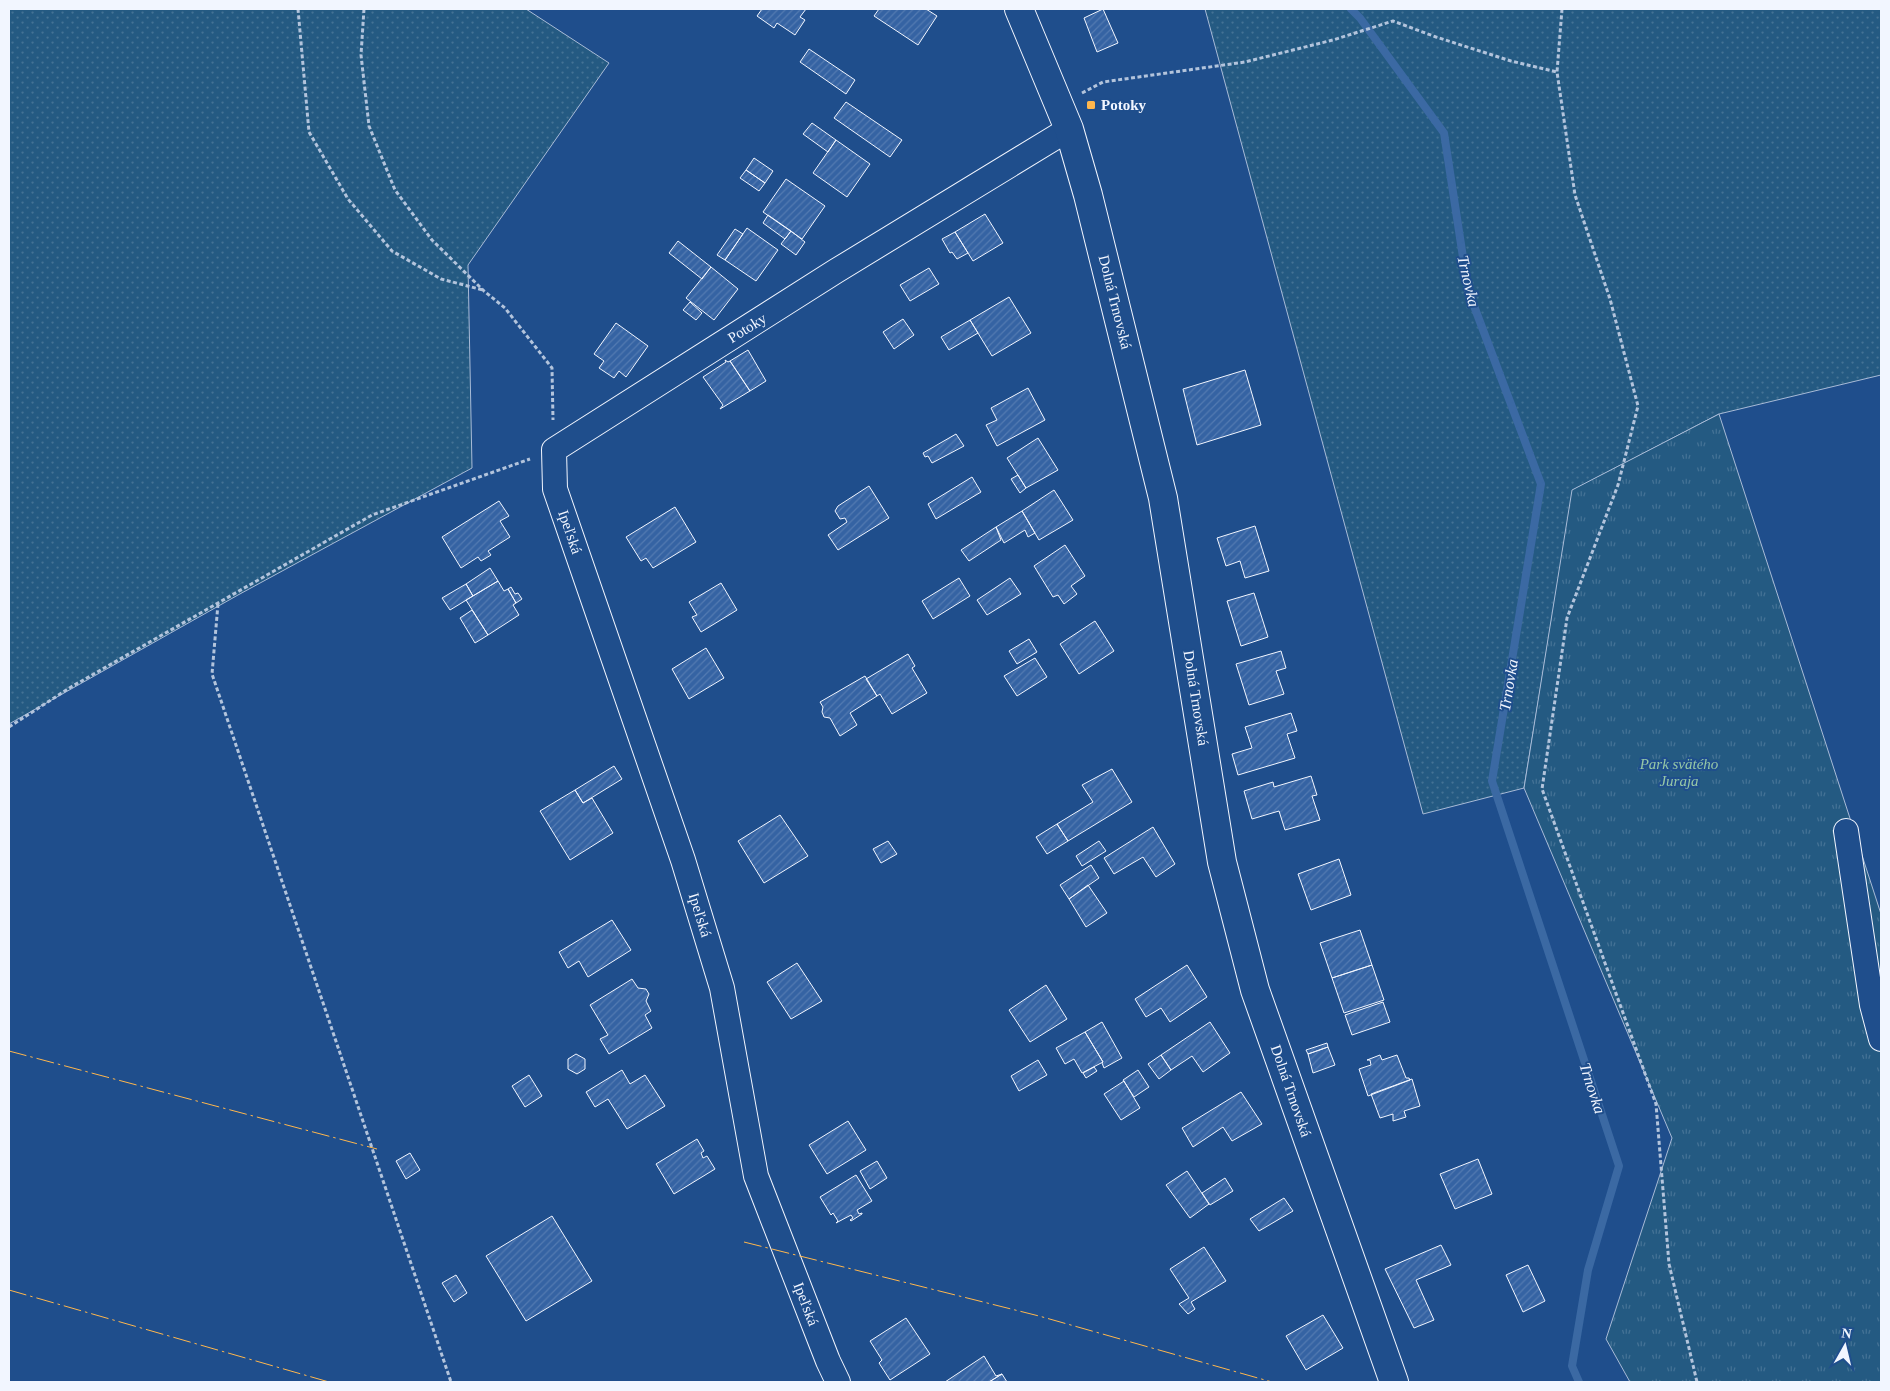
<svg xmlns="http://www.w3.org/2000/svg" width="1890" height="1391" viewBox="0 0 1890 1391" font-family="'Times New Roman',serif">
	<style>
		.grass { fill: url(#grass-dots); stroke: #a8bbd7 }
		.park { fill: url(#park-tufts); stroke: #a8bbd7 }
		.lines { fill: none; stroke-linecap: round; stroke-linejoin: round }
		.stream { stroke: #3b69a3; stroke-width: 8 }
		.building { fill: url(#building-hatch); stroke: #f2f6ff }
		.street-casing { stroke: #f2f6ff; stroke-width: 26 }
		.secondary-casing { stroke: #f2f6ff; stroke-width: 30 }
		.path { stroke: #b3c4dc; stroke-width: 3; stroke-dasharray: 4 2.5; stroke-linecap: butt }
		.street { stroke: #1f4e8c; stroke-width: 24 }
		.secondary { stroke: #1f4e8c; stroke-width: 28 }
		.power { stroke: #ffb74d; stroke-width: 1; stroke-dasharray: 18 4 2.5 4; stroke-linecap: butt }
		.poi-dot { fill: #ffb74d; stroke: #1f4e8c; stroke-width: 2 }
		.labels { text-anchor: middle; stroke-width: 4; stroke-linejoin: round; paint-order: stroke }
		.poi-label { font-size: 15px; font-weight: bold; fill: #f2f6ff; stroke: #1f4e8c; text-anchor: start }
		.street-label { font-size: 15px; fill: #f2f6ff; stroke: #1f4e8c }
		.park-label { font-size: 15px; font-style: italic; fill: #97c8a6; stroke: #1f4e8c }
		.water-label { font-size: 16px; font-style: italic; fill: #f2f6ff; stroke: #1f4e8c }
	</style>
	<defs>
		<pattern id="grass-dots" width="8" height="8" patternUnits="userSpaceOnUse" patternTransform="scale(1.25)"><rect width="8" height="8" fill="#245a82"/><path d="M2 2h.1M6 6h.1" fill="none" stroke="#447295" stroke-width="1.8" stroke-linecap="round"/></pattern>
		<pattern id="park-tufts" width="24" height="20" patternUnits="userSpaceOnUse" patternTransform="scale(1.25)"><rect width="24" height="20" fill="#245a82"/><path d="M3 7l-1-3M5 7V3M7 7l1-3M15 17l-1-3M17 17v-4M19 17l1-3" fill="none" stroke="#447295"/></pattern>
		<pattern id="building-hatch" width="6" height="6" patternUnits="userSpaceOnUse" patternTransform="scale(1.25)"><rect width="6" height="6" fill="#3563a3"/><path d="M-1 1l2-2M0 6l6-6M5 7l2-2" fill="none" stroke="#537ab1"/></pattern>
	</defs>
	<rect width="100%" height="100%" fill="#1f4e8c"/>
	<!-- grass -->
	<path class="grass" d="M 9,9 L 526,9 L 609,63 L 468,265 L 472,468 L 238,595 L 9,724 Z
		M 1205,9 L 1881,9 L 1881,375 L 1719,414 L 1573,490 L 1524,788 L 1423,814 Z"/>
	<!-- park -->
	<path class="park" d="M 1719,414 L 1881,914 L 1881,1382 L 1630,1382 L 1606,1339 L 1672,1138 L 1524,788 L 1572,490 Z"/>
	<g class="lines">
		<!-- stream -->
		<path class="stream" d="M 1351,9 L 1360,18 L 1444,133 L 1468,290 L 1541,484 L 1492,781 L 1619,1166 L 1588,1270 L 1572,1366 L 1579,1382"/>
	</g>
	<!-- building -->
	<path class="building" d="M 762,9 L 806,9 L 800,17 L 805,20 L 795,35 L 777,23 L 774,28 L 757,16 Z
		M 879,9 L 926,9 L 937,16 L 918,45 L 874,16 Z
		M 1103,9 L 1118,43 L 1097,52 L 1084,18 Z
		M 809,49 L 855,80 L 846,94 L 800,62 Z
		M 846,102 L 902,140 L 890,157 L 834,118 Z
		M 812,123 L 836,140 L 828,152 L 803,134 Z
		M 836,140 L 870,164 L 847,197 L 813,173 Z
		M 754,158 L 773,171 L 765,183 L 746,170 Z
		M 746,170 L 765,183 L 759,191 L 740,178 Z
		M 786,179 L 825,206 L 802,239 L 763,212 Z
		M 985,214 L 1003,243 L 973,261 L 955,232 Z
		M 768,215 L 791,231 L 785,239 L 763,223 Z
		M 747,228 L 778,250 L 756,281 L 725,260 Z
		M 735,229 L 743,234 L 725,260 L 717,255 Z
		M 791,231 L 805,242 L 796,255 L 781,244 Z
		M 955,232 L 968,253 L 957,259 L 952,252 L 950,253 L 942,239 Z
		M 678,241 L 711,267 L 702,279 L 669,253 Z
		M 711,267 L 738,289 L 714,320 L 686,298 Z
		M 929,268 L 939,284 L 910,301 L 900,285 Z
		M 1009,297 L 1031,333 L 992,356 L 970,320 Z
		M 690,302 L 702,313 L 696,320 L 683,310 Z
		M 903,319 L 914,335 L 894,349 L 883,332 Z
		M 970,320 L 978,333 L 949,350 L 941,337 Z
		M 616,323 L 648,346 L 626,377 L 619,371 L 614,378 L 599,368 L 604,361 L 594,354 Z
		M 748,350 L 766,381 L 750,391 L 730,361 Z
		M 725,360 L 728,362 L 730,361 L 750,391 L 720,409 L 723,405 L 703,377 L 726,362 Z
		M 1245,370 L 1261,425 L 1197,445 L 1183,389 Z
		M 1028,388 L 1045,420 L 997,446 L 986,425 L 997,420 L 991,408 Z
		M 956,434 L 964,446 L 932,463 L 928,456 L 925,457 L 923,453 Z
		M 1038,438 L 1058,470 L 1026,488 L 1007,458 Z
		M 1018,475 L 1026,488 L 1020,493 L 1011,479 Z
		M 972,477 L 981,492 L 936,519 L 928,504 Z
		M 869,486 L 889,518 L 838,550 L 828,535 L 847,522 L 845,518 L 840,519 L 835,511 L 838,506 Z
		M 1054,490 L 1073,520 L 1039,540 L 1022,511 Z
		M 499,501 L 509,516 L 500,521 L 510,537 L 488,551 L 491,555 L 481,561 L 478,557 L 461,568 L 442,537 Z
		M 675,507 L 696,542 L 653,568 L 646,558 L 641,561 L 626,537 Z
		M 1022,511 L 1035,533 L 1028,537 L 1025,530 L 1004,543 L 996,527 Z
		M 1255,526 L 1269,571 L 1245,578 L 1240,561 L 1226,566 L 1217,538 Z
		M 996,527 L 1001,540 L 969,561 L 961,550 Z
		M 1065,545 L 1085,576 L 1071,586 L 1077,594 L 1064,604 L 1058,595 L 1053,597 L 1034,566 Z
		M 490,568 L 498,581 L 473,596 L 466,584 Z
		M 959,578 L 970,596 L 933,619 L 922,601 Z
		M 1010,578 L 1021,594 L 987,615 L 977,600 Z
		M 498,581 L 504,591 L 508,589 L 516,603 L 513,605 L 519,615 L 488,635 L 466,600 Z
		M 721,583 L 737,610 L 701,632 L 692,617 L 697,615 L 689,602 Z
		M 466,584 L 473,596 L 450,610 L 442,598 Z
		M 511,587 L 515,594 L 518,593 L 522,599 L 516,603 L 508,589 Z
		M 1254,593 L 1268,637 L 1241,646 L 1227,601 Z
		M 472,610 L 488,635 L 475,643 L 460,618 Z
		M 1095,621 L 1114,651 L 1079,674 L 1060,644 Z
		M 1029,639 L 1037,652 L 1017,664 L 1009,651 Z
		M 706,648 L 724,678 L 689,699 L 672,669 Z
		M 1281,651 L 1286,668 L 1276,671 L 1284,694 L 1249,705 L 1236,664 Z
		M 908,654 L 915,666 L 912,668 L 927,693 L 892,714 L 880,694 L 877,696 L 866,679 Z
		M 1035,658 L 1047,677 L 1017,696 L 1004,676 Z
		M 865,676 L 877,696 L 850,713 L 857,725 L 840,736 L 830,718 L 824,717 L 822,712 L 823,707 L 820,702 Z
		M 1291,713 L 1297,731 L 1287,734 L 1295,758 L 1238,775 L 1232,754 L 1252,748 L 1245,727 Z
		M 614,766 L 622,779 L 583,803 L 575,790 Z
		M 1112,769 L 1132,802 L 1068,841 L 1057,824 L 1093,802 L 1082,785 Z
		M 1311,776 L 1317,795 L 1312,796 L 1320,820 L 1285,830 L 1279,811 L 1252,819 L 1244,791 L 1273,782 L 1274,787 Z
		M 575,790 L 583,803 L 592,798 L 613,833 L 570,860 L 540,811 Z
		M 780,815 L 808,856 L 764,883 L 738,841 Z
		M 1057,824 L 1068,841 L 1047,854 L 1036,837 Z
		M 1153,827 L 1175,864 L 1156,877 L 1143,857 L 1114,874 L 1104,858 Z
		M 888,841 L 897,854 L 881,863 L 873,849 Z
		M 1099,841 L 1106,851 L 1082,866 L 1076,856 Z
		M 1339,859 L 1351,895 L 1311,910 L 1298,874 Z
		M 1091,865 L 1099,878 L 1069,899 L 1060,885 Z
		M 1088,885 L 1107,913 L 1086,927 L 1069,899 Z
		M 612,920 L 631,950 L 588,977 L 579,961 L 568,968 L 559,952 Z
		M 1360,930 L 1372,965 L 1332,978 L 1320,943 Z
		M 797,963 L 822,1001 L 791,1019 L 767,982 Z
		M 1187,965 L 1207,997 L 1170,1022 L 1161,1008 L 1146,1017 L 1135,999 Z
		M 1372,965 L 1384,1000 L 1344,1013 L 1332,978 Z
		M 632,979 L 638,988 L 646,989 L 649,994 L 646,1001 L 651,1011 L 645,1015 L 652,1028 L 609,1054 L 600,1039 L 608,1035 L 590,1005 Z
		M 1046,985 L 1067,1019 L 1030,1042 L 1009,1010 Z
		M 1383,1002 L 1390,1022 L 1352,1035 L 1345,1015 Z
		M 1102,1022 L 1122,1058 L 1104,1068 L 1102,1063 L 1103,1062 L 1085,1032 Z
		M 1210,1022 L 1230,1053 L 1203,1072 L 1192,1056 L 1171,1070 L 1161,1055 Z
		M 1085,1032 L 1103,1062 L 1082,1073 L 1074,1059 L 1065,1064 L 1056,1048 Z
		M 1327,1043 L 1328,1047 L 1308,1054 L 1306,1050 Z
		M 1328,1047 L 1335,1065 L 1313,1073 L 1308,1054 Z
		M 576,1054 L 585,1059 L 585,1069 L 577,1074 L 568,1069 L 568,1059 Z
		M 1161,1055 L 1171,1070 L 1159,1079 L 1148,1064 Z
		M 1380,1055 L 1382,1060 L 1397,1055 L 1406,1078 L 1409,1078 L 1410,1080 L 1368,1096 L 1359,1069 L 1371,1065 L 1370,1060 L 1367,1060 Z
		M 1038,1060 L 1047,1075 L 1019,1091 L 1011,1076 Z
		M 1094,1067 L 1097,1071 L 1086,1078 L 1083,1073 Z
		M 622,1070 L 630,1084 L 645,1075 L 665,1106 L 627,1129 L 608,1099 L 595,1107 L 586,1092 Z
		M 1138,1070 L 1149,1087 L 1134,1097 L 1123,1080 Z
		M 529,1075 L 542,1096 L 525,1107 L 512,1086 Z
		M 1412,1079 L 1420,1106 L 1404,1111 L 1406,1117 L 1393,1121 L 1393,1114 L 1380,1118 L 1371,1094 Z
		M 1124,1081 L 1140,1108 L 1121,1120 L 1104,1094 Z
		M 1241,1092 L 1262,1124 L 1232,1141 L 1223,1127 L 1193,1147 L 1182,1128 Z
		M 848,1121 L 866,1150 L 827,1174 L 809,1145 Z
		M 697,1139 L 704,1151 L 701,1153 L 703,1158 L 707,1156 L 715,1169 L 674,1194 L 656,1164 Z
		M 410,1153 L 420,1170 L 406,1179 L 396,1161 Z
		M 1478,1159 L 1492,1194 L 1455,1209 L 1440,1174 Z
		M 877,1161 L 887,1178 L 870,1189 L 860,1171 Z
		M 1187,1171 L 1209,1204 L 1190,1218 L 1166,1185 Z
		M 856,1175 L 872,1201 L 857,1210 L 859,1214 L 862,1213 L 862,1214 L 851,1221 L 850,1220 L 853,1218 L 851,1215 L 836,1223 L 838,1221 L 833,1213 L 831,1215 L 820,1197 Z
		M 1225,1178 L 1233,1191 L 1210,1205 L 1202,1193 Z
		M 1284,1198 L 1293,1211 L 1259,1231 L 1250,1219 Z
		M 552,1216 L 592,1281 L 526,1321 L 486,1256 Z
		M 1441,1245 L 1451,1265 L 1416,1280 L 1434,1320 L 1414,1328 L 1385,1269 Z
		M 1204,1247 L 1226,1281 L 1191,1302 L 1195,1309 L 1188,1314 L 1179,1304 L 1189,1298 L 1170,1269 Z
		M 1528,1265 L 1545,1301 L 1523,1312 L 1506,1275 Z
		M 456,1275 L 467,1293 L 454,1302 L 442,1283 Z
		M 1323,1315 L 1343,1348 L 1306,1370 L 1286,1336 Z
		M 906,1318 L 930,1354 L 890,1380 L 879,1363 L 882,1360 L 870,1341 Z
		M 984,1356 L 996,1376 L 1002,1374 L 989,1382 L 945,1382 Z
		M 1002,1374 L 1007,1382 L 989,1382 Z"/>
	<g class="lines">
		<defs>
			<path id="street" d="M 1846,831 L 1872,1005 L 1881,1039
				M 838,1382 L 828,1361 L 756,1176 L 722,988 L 683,860 L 555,489 L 554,450 L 836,271 L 1069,129"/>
			<path id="secondary" d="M 1019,9 L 1069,129 L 1088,195 L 1163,498 L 1222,862 L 1255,990 L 1394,1382"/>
		</defs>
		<!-- street casing -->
		<use href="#street" class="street-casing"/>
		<!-- secondary casing -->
		<use href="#secondary" class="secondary-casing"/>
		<!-- path -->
		<path class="path" d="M 298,9 L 309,132 L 348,199 L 392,251 L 441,279 L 483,290
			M 364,9 L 361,55 L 369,126 L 395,190 L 432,240 L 484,291 L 505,308 L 552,368 L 553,420
			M 1562,9 L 1557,72 L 1575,195 L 1610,299 L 1638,406 L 1618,485 L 1567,618 L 1542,789 L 1656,1104 L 1669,1264 L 1697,1382
			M 1082,93 L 1103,82 L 1245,62 L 1333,40 L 1393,21 L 1436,37 L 1511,61 L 1557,72
			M 218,604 L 212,674 L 451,1382
			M 9,727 L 71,687 L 372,515 L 530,459"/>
		<!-- street -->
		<use href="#street" class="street"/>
		<!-- secondary -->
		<use href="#secondary" class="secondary"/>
		<!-- power -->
		<path class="power" d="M 9,1051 L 377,1149
			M 744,1242 L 1039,1316 L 1272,1382
			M 9,1290 L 329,1382"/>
	</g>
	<!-- markers -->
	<rect class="poi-dot" x="1086" y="100" width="10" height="10" rx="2.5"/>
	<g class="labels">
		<!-- poi labels -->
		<g class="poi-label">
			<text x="1101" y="110">Potoky</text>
		</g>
		<!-- street labels -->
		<g class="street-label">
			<text transform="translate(1115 302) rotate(76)" y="5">Dolná Trnovská</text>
			<text transform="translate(747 328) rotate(-32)" y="5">Potoky</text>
			<text transform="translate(570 532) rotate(71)" y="5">Ipeľská</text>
			<text transform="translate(1196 698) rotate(81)" y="5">Dolná Trnovská</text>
			<text transform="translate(700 915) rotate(73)" y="5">Ipeľská</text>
			<text transform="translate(1291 1091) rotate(71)" y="5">Dolná Trnovská</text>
			<text transform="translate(806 1304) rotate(69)" y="5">Ipeľská</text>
		</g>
		<!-- park labels -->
		<g class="park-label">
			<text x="1679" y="769">Park svätého<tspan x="1679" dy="17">Juraja</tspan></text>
		</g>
		<!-- water labels -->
		<g class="water-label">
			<text transform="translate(1469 281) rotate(77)" y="6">Trnovka</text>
			<text transform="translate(1508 685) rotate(-81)" y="6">Trnovka</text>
			<text transform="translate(1593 1088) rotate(72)" y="6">Trnovka</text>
		</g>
	</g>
	<!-- border -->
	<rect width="1890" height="1391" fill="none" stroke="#f2f6ff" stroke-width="20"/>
	<!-- north arrow -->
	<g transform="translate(1845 1346) rotate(8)" stroke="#1f4e8c" stroke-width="4" paint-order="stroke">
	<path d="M0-4L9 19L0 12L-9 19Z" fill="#f2f6ff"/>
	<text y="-8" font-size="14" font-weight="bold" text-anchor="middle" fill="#f2f6ff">N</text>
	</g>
</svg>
